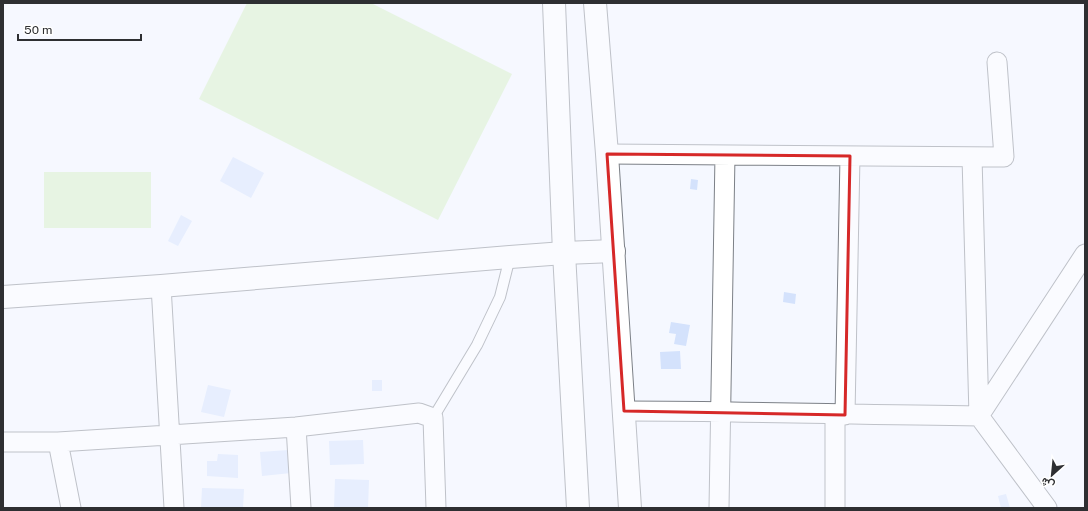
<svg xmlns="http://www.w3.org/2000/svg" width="1088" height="511" viewBox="0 0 1088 511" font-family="'Public Sans',Vazirmatn,sans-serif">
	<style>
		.green { fill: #d5f0c2 }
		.building { fill: #d4e2fc }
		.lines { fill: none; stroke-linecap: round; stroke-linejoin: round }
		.lane-casing { stroke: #7c8087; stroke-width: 12 }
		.street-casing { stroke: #7c8087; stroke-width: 21 }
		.secondary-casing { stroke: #7c8087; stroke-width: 24 }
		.primary-casing { stroke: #7c8087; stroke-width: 24 }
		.lane { stroke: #fff; stroke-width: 10 }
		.street { stroke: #fff; stroke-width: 19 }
		.secondary { stroke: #fff; stroke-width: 22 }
		.primary { stroke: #fff; stroke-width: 22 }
		.marked { fill: none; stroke: #d62828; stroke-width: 3; stroke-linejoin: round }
	</style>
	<rect width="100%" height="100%" fill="#f5f8ff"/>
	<!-- green -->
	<path class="green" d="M 247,3 L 371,3 L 512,74 L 438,220 L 199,99 Z
		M 44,172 L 151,172 L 151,228 L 44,228 Z"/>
	<!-- building -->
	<path class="building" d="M 233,157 L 264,173 L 251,198 L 220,181 Z
		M 691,179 L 698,180 L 697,190 L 690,189 Z
		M 181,215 L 192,221 L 178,246 L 168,241 Z
		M 784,292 L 796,294 L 795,304 L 783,302 Z
		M 671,322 L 690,325 L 686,346 L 674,344 L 676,334 L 669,333 Z
		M 680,351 L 681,369 L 661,369 L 660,352 Z
		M 372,380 L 382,380 L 382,391 L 372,391 Z
		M 208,385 L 231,390 L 224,417 L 201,412 Z
		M 363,440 L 364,464 L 330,465 L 329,441 Z
		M 289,450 L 291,473 L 262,476 L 260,452 Z
		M 218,454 L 238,455 L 238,478 L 207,476 L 207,461 L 217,461 Z
		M 335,479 L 369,480 L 368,508 L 334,508 Z
		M 202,488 L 244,489 L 243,508 L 201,508 Z
		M 1006,494 L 1010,508 L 1001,508 L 998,496 Z"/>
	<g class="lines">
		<defs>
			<path id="lane" d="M 433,418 L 477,345 L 500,297 L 510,257"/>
			<path id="street" d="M 607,154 L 1004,157 L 997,62
				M 972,157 L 979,416 L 1047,508
				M 161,286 L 174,508
				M 624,411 C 742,411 861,415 979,416
				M 835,414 L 835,508
				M 845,415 L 850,156
				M 979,416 L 1085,254
				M 296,427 L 301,508
				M 3,442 L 58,442 L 296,427 L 419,413 L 433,418 L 436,508
				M 58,442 L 71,508
				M 719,508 L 725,155"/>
			<path id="secondary" d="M 3,297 L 161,286 L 510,257 L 564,253 L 614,251"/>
			<path id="primary" d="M 554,3 L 564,253 L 578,508
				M 595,3 L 607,154 L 630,508"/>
		</defs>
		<!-- lane casing -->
		<use href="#lane" class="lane-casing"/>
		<!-- street casing -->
		<use href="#street" class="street-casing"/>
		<!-- secondary casing -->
		<use href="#secondary" class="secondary-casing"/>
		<!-- primary casing -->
		<use href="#primary" class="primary-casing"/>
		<!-- lane -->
		<use href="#lane" class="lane"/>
		<!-- street -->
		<use href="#street" class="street"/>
		<!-- secondary -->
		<use href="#secondary" class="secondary"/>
		<!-- primary -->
		<use href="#primary" class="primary"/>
	</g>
	<!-- marked area -->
	<path d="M0 0H1088V511H0ZM 607,154 L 850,156 L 845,415 L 624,411 Z" fill="#f5f8ff" fill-opacity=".55" fill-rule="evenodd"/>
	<path class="marked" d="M 607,154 L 850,156 L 845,415 L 624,411 Z"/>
	<!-- border -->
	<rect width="1088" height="511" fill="none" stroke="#2e2f32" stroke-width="8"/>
	<!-- north arrow -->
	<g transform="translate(1052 475) rotate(207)" stroke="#ffffff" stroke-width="3" paint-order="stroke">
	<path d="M0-3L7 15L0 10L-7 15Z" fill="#2e2f32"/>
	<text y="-6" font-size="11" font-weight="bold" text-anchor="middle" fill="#2e2f32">ش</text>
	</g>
	<!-- scale -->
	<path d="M18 34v6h123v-6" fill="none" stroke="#2e2f32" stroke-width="2"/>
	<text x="24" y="34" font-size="12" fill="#2e2f32" stroke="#ffffff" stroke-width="3" paint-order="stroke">50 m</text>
</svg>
